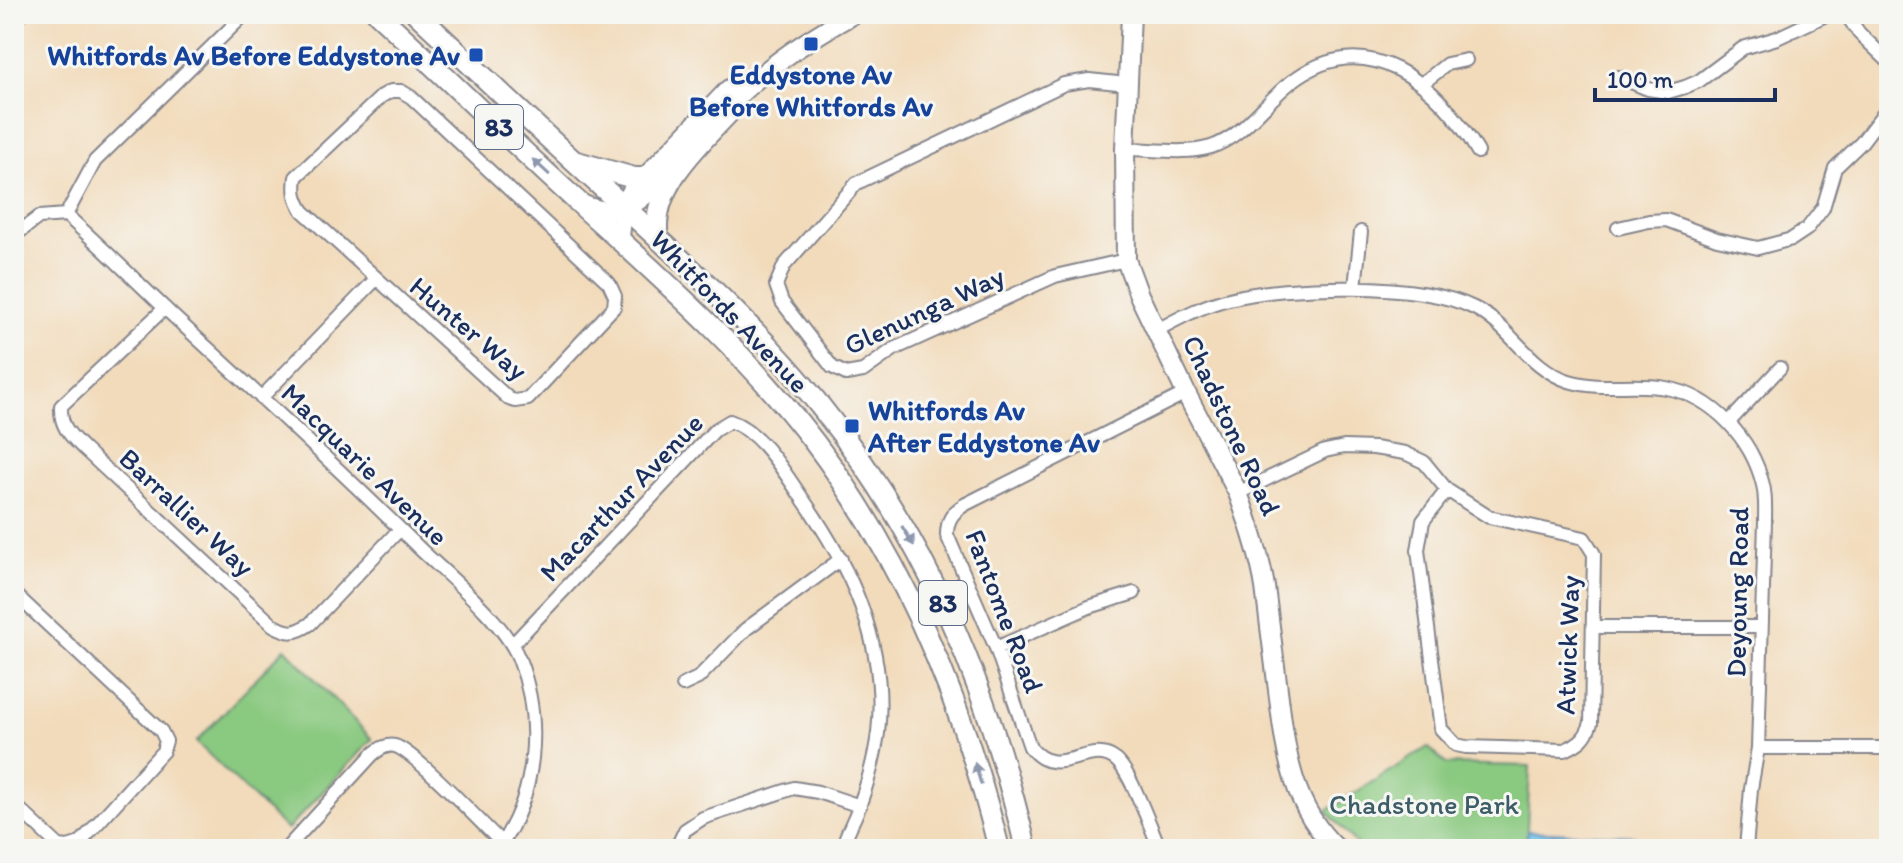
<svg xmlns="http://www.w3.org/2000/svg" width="1903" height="863" viewBox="0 0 1903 863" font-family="Itim,sans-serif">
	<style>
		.green { fill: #8ac980; stroke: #527c6f; stroke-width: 2 }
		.water { fill: #6cc0e8; stroke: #4478a3; stroke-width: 2 }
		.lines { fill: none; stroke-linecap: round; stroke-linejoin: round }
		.street-casing { stroke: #86858c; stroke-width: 16 }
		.secondary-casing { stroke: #86858c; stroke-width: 22 }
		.primary-casing { stroke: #86858c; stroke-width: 24 }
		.street { stroke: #fff; stroke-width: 12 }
		.secondary { stroke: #fff; stroke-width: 18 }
		.primary { stroke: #fff; stroke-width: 20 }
		.oneway { fill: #8d97ae }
		.transit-dot { fill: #1a4fb4; stroke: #f6f6f2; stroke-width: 3 }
		.labels { text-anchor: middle; stroke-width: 6; stroke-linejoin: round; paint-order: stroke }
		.shield { fill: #f6f6f2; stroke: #5d6b8a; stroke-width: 2 }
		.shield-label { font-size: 26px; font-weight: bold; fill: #1b2f5e }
		.transit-label { font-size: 28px; font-weight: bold; fill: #164399; stroke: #f6f6f2; text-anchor: end }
		.street-label { font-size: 28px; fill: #1b2f5e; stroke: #f6f6f2 }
		.park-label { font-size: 28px; fill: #3c5d68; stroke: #f6f6f2 }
	</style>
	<rect width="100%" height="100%" fill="#f6f6f2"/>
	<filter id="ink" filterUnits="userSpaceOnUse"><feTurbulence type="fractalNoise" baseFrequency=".0125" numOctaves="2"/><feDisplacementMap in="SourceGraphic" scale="16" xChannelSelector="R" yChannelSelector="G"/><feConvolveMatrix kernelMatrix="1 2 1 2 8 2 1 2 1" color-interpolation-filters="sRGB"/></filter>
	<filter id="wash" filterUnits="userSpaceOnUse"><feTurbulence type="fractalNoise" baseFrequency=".006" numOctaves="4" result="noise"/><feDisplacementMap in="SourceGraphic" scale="32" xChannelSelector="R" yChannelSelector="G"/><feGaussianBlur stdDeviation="1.8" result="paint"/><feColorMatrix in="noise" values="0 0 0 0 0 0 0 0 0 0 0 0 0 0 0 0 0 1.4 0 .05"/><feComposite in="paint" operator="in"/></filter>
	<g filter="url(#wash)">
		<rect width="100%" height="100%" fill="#f2dbbb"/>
		<!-- green -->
		<path class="green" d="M 285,648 L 372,739 L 287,830 L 196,742 Z
			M 1428,747 L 1446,764 L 1530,766 L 1526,849 L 1361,849 L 1326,811 Z"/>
		<!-- water -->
		<path class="water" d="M 1527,831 L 1635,836 L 1634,849 L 1526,849 Z"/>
	</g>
	<g filter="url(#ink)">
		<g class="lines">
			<defs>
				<path id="street" d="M 570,14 L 570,15
					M 1846,14 L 1859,33 L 1889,62
					M 14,21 L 21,14
					M 1619,77 L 1648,89 L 1668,92 L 1685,87 L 1699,81 L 1743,48 L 1777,38 L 1828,14
					M 1423,83 L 1447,64 L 1466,60
					M 391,91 L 401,91 L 411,97 L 609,283 L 615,296 L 614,307 L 528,399 L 515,401 L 509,399 L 303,211 C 295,198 294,191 296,177 L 382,96 Z
					M 1125,149 C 1152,149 1185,155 1211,147 C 1244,136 1264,103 1291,82 C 1366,23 1440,85 1478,152
					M 66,215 L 95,161 L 245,14
					M 1618,228 L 1649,221 L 1666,220 L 1717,239 L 1758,248 L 1792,239 L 1807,229 L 1823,208 L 1835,168 L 1861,143 L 1889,106
					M 14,236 L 39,217 L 66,215 C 102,247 136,281 171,314 C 254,391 338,467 418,547 C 448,576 504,621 519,659 C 543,720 537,795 498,849
					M 1126,260 L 1055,276 L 894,349 L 863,371 L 846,374 L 832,367 L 782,302 L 776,285 L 784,266 L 857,183 L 1064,84 L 1089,80 L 1127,84
					M 1355,287 L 1361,232
					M 165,308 L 61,406 C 60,427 70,435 84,449 L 273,625 C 289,634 295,634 310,624 L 400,529
					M 1157,330 C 1180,318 1203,305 1229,299 C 1288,284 1420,281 1474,308 C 1511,326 1528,368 1569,381 C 1601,391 1634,382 1666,388 C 1713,396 1752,439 1763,485 C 1766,497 1765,510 1765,522 L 1758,748 L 1751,789 L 1746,849
					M 261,398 L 376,279
					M 1730,421 L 1780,368
					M 1238,493 L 1325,451 L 1344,447 L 1374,448 L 1405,453 L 1424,462 L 1447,490 L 1489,517 L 1584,538 L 1594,554 L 1591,723 C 1586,738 1580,743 1565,750 L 1466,747 L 1456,745 L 1441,729 L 1418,550 L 1423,521 L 1447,490
					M 14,593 L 161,731 L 166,741 L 163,751 L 80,843 L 68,847 L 59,846 L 14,804
					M 1593,627 L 1760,627
					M 512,645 L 715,430 L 730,421 C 760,431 782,469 800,495 C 850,566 888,643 878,733 C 875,756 868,782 860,804 C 855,819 846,833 842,849
					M 996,648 L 1089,607 L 1134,593
					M 683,685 L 698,678 L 746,629 L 841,559
					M 1758,748 L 1889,748
					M 286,849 L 372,755 C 379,749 386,744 395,746 C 414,751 483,825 502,843
					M 676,849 L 685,830 L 703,818 L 794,788 L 818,792 L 860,806
					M 1160,849 C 1151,829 1131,772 1116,760 C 1090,738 1057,783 1030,747 L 996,648 L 947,535 C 947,520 952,513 964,505 L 1186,393"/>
				<path id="secondary" d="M 1131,14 L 1125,149 L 1126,260 L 1139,295 L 1186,393 L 1238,493 C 1249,523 1260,555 1265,587 C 1270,624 1274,661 1279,698 C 1286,755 1293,808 1337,849
					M 724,110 C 761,70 806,40 853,14
					M 580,203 C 626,227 648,192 677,161
					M 620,238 L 623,206 L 632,191 L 729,89"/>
				<path id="primary" d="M 378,14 C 445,76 510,140 577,201 C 661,278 746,352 815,443 C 906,564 963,703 999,849
					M 417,14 C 482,75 546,137 612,196 C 685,263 760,330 821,407 C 927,539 988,686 1026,849
					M 577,162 L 634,178 L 643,178
					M 658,238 C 649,187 700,144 732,109 L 733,101"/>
			</defs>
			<!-- street casing -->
			<use href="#street" class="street-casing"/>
			<!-- secondary casing -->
			<use href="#secondary" class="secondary-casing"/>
			<!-- primary casing -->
			<use href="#primary" class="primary-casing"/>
			<!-- street -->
			<use href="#street" class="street"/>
			<!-- secondary -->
			<use href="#secondary" class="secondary"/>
			<!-- primary -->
			<use href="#primary" class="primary"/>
		</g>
		<!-- one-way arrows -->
		<defs><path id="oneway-solid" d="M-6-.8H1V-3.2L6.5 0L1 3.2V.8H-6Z" transform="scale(2)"/></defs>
		<g class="oneway">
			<use href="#oneway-solid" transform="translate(541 167) rotate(-137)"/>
			<use href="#oneway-solid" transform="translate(908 536) rotate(58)"/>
			<use href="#oneway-solid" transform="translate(978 774) rotate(-107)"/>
		</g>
	</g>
	<!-- markers -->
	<g class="transit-dot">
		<rect x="803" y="36" width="16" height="16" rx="4"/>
		<rect x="468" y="47" width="16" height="16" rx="4"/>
		<rect x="844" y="418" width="16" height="16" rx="4"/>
	</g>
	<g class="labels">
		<!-- shield labels -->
		<g class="shield">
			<rect x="475" y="105" width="48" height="44" rx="6"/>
			<rect x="919" y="581" width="48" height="44" rx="6"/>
		</g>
		<g class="shield-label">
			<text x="499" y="136">83</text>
			<text x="943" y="612">83</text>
		</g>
		<!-- transit labels -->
		<g class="transit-label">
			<text x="460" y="65">Whitfords Av Before Eddystone Av</text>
			<text x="811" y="84" text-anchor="middle">Eddystone Av<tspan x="811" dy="32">Before Whitfords Av</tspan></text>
			<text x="868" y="420" text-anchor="start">Whitfords Av<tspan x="868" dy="32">After Eddystone Av</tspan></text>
		</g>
		<!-- street labels -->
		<g class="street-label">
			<text transform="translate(924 310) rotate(-25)" y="10">Glenunga Way</text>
			<text transform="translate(730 311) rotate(46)" y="10">Whitfords Avenue</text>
			<text transform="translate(469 328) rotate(40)" y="10">Hunter Way</text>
			<text transform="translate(1232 425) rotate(65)" y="10">Chadstone Road</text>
			<text transform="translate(365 464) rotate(44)" y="10">Macquarie Avenue</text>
			<text transform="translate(621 497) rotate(-46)" y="10">Macarthur Avenue</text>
			<text transform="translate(187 512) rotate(43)" y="10">Barrallier Way</text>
			<text transform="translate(1737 592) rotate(-89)" y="10">Deyoung Road</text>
			<text transform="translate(1005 611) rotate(69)" y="10">Fantome Road</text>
			<text transform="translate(1567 645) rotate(-88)" y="10">Atwick Way</text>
		</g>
		<!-- park labels -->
		<g class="park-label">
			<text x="1424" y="814">Chadstone Park</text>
		</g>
	</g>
	<!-- margin -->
	<rect width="1903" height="863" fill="none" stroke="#f6f6f2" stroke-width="48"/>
	<!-- scale -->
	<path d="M1595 88v12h180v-12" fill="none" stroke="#1b2f5e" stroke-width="4"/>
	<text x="1607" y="88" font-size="24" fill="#1b2f5e" stroke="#f6f6f2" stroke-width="6" paint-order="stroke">100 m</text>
</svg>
